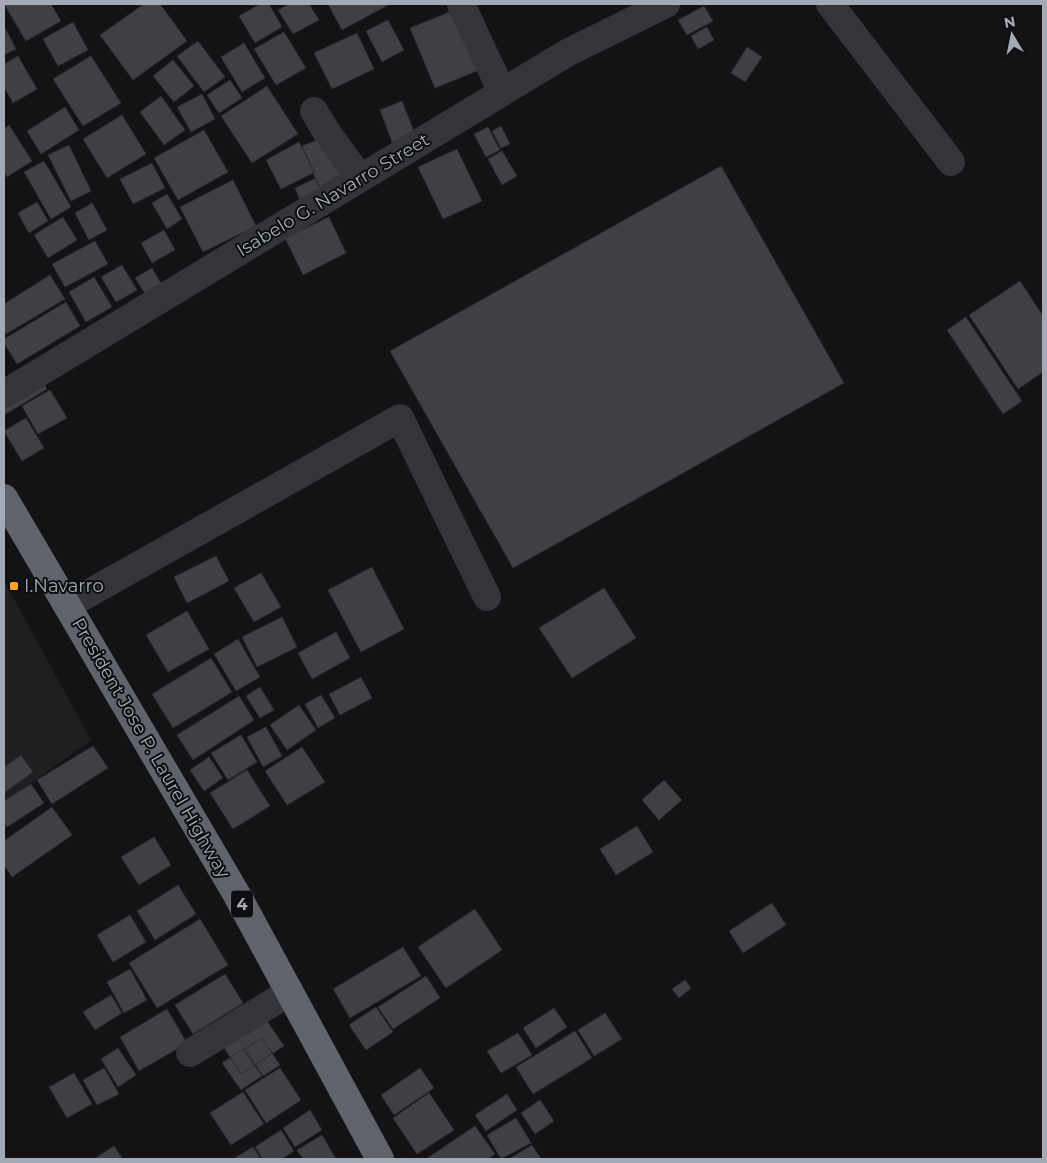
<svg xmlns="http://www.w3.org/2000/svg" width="1047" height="1163" viewBox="0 0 1047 1163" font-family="Montserrat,sans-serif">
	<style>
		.built { fill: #1f1f22 }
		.building { fill: #3f4045; stroke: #2d2d31 }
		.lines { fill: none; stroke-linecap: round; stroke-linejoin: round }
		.minor { stroke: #33353a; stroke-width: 28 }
		.highway { stroke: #5f636b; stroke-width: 28 }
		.poi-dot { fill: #ffa320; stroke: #0e0e10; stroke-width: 2 }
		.labels { text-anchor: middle; stroke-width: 4; stroke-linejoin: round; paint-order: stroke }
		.shield { fill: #0e0e10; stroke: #767b84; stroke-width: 1 }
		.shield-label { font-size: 16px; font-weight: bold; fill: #a3aab6 }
		.street-label { font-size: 18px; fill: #a3aab6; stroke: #0e0e10 }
		.poi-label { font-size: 18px; fill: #a3aab6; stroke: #0e0e10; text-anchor: start }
	</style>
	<rect width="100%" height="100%" fill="#131315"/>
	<!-- built -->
	<path class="built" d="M 4,581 L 91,740 L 4,803 Z"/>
	<!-- building -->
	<path class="building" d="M 4,4 L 51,4 L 61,21 L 26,41 Z
		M 144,4 L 160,4 L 187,41 L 133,80 L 100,35 Z
		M 260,4 L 269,4 L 282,27 L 255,43 L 239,16 Z
		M 289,4 L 309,4 L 319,20 L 293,34 L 278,10 Z
		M 328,4 L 390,4 L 342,30 Z
		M 704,6 L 713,21 L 687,35 L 678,20 Z
		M 457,9 L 482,69 L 435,88 L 410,28 Z
		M 388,20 L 404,50 L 382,62 L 366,31 Z
		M 73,22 L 88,50 L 58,66 L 43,39 Z
		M 707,27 L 714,40 L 698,49 L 691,36 Z
		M 4,28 L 5,28 L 16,49 L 4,55 Z
		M 284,32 L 306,68 L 276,85 L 254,49 Z
		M 357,33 L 374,69 L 332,89 L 314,53 Z
		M 198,41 L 225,77 L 204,92 L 177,56 Z
		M 244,43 L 265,78 L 242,92 L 221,57 Z
		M 747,47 L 762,57 L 745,82 L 731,73 Z
		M 18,56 L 37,89 L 13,103 L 4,87 L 4,64 Z
		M 91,56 L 121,103 L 83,126 L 53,79 Z
		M 173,60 L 194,86 L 174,102 L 153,76 Z
		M 230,80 L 242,98 L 219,113 L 207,95 Z
		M 267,86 L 298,134 L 252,163 L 221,116 Z
		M 202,94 L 215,119 L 191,132 L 177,107 Z
		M 161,96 L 185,130 L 164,145 L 140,112 Z
		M 402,101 L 415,134 L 392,142 L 380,110 Z
		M 65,107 L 79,130 L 41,154 L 27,131 Z
		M 122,115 L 146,154 L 107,178 L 83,139 Z
		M 9,125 L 32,161 L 7,177 L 4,171 L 4,129 Z
		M 501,126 L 510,144 L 501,148 L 492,131 Z
		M 488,127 L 500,150 L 486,157 L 474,134 Z
		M 204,130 L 228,172 L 178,200 L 154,158 Z
		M 328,136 L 344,177 L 319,187 L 302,146 Z
		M 299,142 L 315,172 L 281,189 L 266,160 Z
		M 69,145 L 91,191 L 71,201 L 48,155 Z
		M 457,149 L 482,201 L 443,219 L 418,167 Z
		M 502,151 L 517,176 L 502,185 L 488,159 Z
		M 44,161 L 71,207 L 51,219 L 24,172 Z
		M 152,163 L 165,188 L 133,204 L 120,179 Z
		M 721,166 L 844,383 L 513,568 L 390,351 Z
		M 316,178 L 324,196 L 303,206 L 295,188 Z
		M 233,180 L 256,226 L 203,252 L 180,207 Z
		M 167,194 L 182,219 L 167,229 L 152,203 Z
		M 37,202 L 48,221 L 29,233 L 18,213 Z
		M 92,203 L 107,230 L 89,240 L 75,213 Z
		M 63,217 L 77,240 L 48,258 L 34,235 Z
		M 329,217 L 346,253 L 303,275 L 285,238 Z
		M 164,230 L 175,250 L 152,263 L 141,243 Z
		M 95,241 L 108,264 L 65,287 L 52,264 Z
		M 122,265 L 137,290 L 116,302 L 101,277 Z
		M 152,268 L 162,285 L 146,295 L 135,278 Z
		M 50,275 L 65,299 L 6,334 L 4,330 L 4,304 Z
		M 94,277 L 112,307 L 86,322 L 69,292 Z
		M 1020,281 L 1043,316 L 1043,372 L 1018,389 L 969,315 Z
		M 66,302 L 80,326 L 17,364 L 4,343 L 4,339 Z
		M 966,317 L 1022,401 L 1003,414 L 947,330 Z
		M 39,376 L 47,389 L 4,415 L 4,397 Z
		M 50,390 L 67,418 L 38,434 L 22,406 Z
		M 26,418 L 44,448 L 22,461 L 4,431 Z
		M 216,556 L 229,581 L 187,603 L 174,577 Z
		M 372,567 L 404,629 L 361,652 L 328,590 Z
		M 261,573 L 281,607 L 254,622 L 234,588 Z
		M 604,588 L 636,638 L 572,678 L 539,628 Z
		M 187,611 L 209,649 L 168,672 L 146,635 Z
		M 282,617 L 297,647 L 257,667 L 242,637 Z
		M 336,632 L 350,658 L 312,679 L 298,653 Z
		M 238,639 L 260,677 L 236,691 L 214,654 Z
		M 211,658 L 232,692 L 173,728 L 152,694 Z
		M 361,677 L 372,698 L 340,715 L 329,694 Z
		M 260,687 L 274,710 L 260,718 L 246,696 Z
		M 321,695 L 335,718 L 318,728 L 305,704 Z
		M 239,696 L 254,720 L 193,760 L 177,735 Z
		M 299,705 L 316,730 L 287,750 L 270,725 Z
		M 266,727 L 282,756 L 263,767 L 247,737 Z
		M 241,735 L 257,762 L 228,780 L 211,753 Z
		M 93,746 L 108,768 L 52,804 L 37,780 Z
		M 302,747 L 325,782 L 287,805 L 265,771 Z
		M 21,755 L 33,772 L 4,793 L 4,767 Z
		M 209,757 L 223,778 L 204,791 L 190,770 Z
		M 247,770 L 270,806 L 233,829 L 210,793 Z
		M 664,780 L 682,800 L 659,820 L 642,800 Z
		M 31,784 L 44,803 L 7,827 L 4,823 L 4,801 Z
		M 52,807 L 72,835 L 12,877 L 4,865 L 4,841 Z
		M 637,826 L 653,852 L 616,875 L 600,849 Z
		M 154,837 L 171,865 L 139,885 L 121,857 Z
		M 178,885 L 196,914 L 155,940 L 137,911 Z
		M 772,903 L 786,925 L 743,953 L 729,931 Z
		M 475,909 L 502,950 L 446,988 L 418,947 Z
		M 130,915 L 146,942 L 113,962 L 97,935 Z
		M 200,919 L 228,965 L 157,1008 L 129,963 Z
		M 403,947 L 421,976 L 350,1018 L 333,989 Z
		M 130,969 L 147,1000 L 124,1013 L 107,982 Z
		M 225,974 L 243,1003 L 193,1034 L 175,1005 Z
		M 426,976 L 440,998 L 393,1029 L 378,1007 Z
		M 685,980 L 691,988 L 679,998 L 672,989 Z
		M 111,995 L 122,1013 L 95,1030 L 83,1012 Z
		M 376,1007 L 393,1032 L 366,1050 L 349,1025 Z
		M 554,1008 L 567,1027 L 536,1048 L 523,1028 Z
		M 167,1009 L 187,1043 L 139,1071 L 120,1037 Z
		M 605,1013 L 622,1039 L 594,1056 L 578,1030 Z
		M 263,1015 L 284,1046 L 241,1074 L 221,1043 Z
		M 575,1031 L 592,1058 L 533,1094 L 516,1067 Z
		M 518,1033 L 532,1055 L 501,1073 L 487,1051 Z
		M 262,1038 L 280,1065 L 263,1076 L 245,1049 Z
		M 118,1048 L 136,1075 L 118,1087 L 101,1059 Z
		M 243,1049 L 262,1076 L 241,1090 L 222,1063 Z
		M 104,1068 L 119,1094 L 97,1105 L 83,1080 Z
		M 280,1068 L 301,1100 L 266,1123 L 245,1090 Z
		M 420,1068 L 434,1088 L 394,1115 L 381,1095 Z
		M 74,1073 L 92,1104 L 67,1118 L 49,1087 Z
		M 243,1092 L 264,1124 L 231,1145 L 210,1113 Z
		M 429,1093 L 454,1130 L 417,1154 L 393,1118 Z
		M 507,1094 L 517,1110 L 486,1131 L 475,1115 Z
		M 540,1100 L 554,1121 L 535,1134 L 521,1113 Z
		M 310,1110 L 322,1130 L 295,1147 L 283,1128 Z
		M 516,1118 L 531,1143 L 501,1159 L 487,1135 Z
		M 475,1126 L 495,1154 L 488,1159 L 426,1159 Z
		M 281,1130 L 294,1151 L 282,1159 L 263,1159 L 255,1147 Z
		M 322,1135 L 336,1159 L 303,1159 L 297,1150 Z
		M 532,1145 L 541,1159 L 509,1159 Z
		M 114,1146 L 122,1158 L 120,1159 L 94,1159 Z
		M 253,1147 L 261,1159 L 233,1159 Z"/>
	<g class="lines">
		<!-- minor -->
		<path class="minor" d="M 461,4 L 502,92
			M 830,4 L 951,162
			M 314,111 L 326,131 L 360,178
			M 4,394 L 567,53 L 666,4
			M 68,605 L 400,418 L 487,597
			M 190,1053 L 290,992"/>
		<!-- highway -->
		<path class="highway" d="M 4,498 L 237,895 L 380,1159"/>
	</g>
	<!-- markers -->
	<rect class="poi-dot" x="9" y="581" width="10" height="10" rx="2.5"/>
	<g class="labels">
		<!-- shield labels -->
		<rect class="shield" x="231" y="890.5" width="22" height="27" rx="4"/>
		<g class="shield-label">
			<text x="242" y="910">4</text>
		</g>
		<!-- street labels -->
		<g class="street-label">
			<text transform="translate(333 195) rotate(-31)" y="6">Isabelo G. Navarro Street</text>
			<text transform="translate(151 748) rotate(60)" y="6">President Jose P. Laurel Highway</text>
		</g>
		<!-- poi labels -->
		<g class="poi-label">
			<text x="24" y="592">I.Navarro</text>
		</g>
	</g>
	<!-- border -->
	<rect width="1047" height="1163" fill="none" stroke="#a3aab6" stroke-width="10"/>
	<!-- north arrow -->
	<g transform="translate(1012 35) rotate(350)" stroke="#0e0e10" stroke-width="4" paint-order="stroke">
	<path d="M0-4L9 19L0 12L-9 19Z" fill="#a3aab6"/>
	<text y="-8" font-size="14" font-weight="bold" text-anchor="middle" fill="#a3aab6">N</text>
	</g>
</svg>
